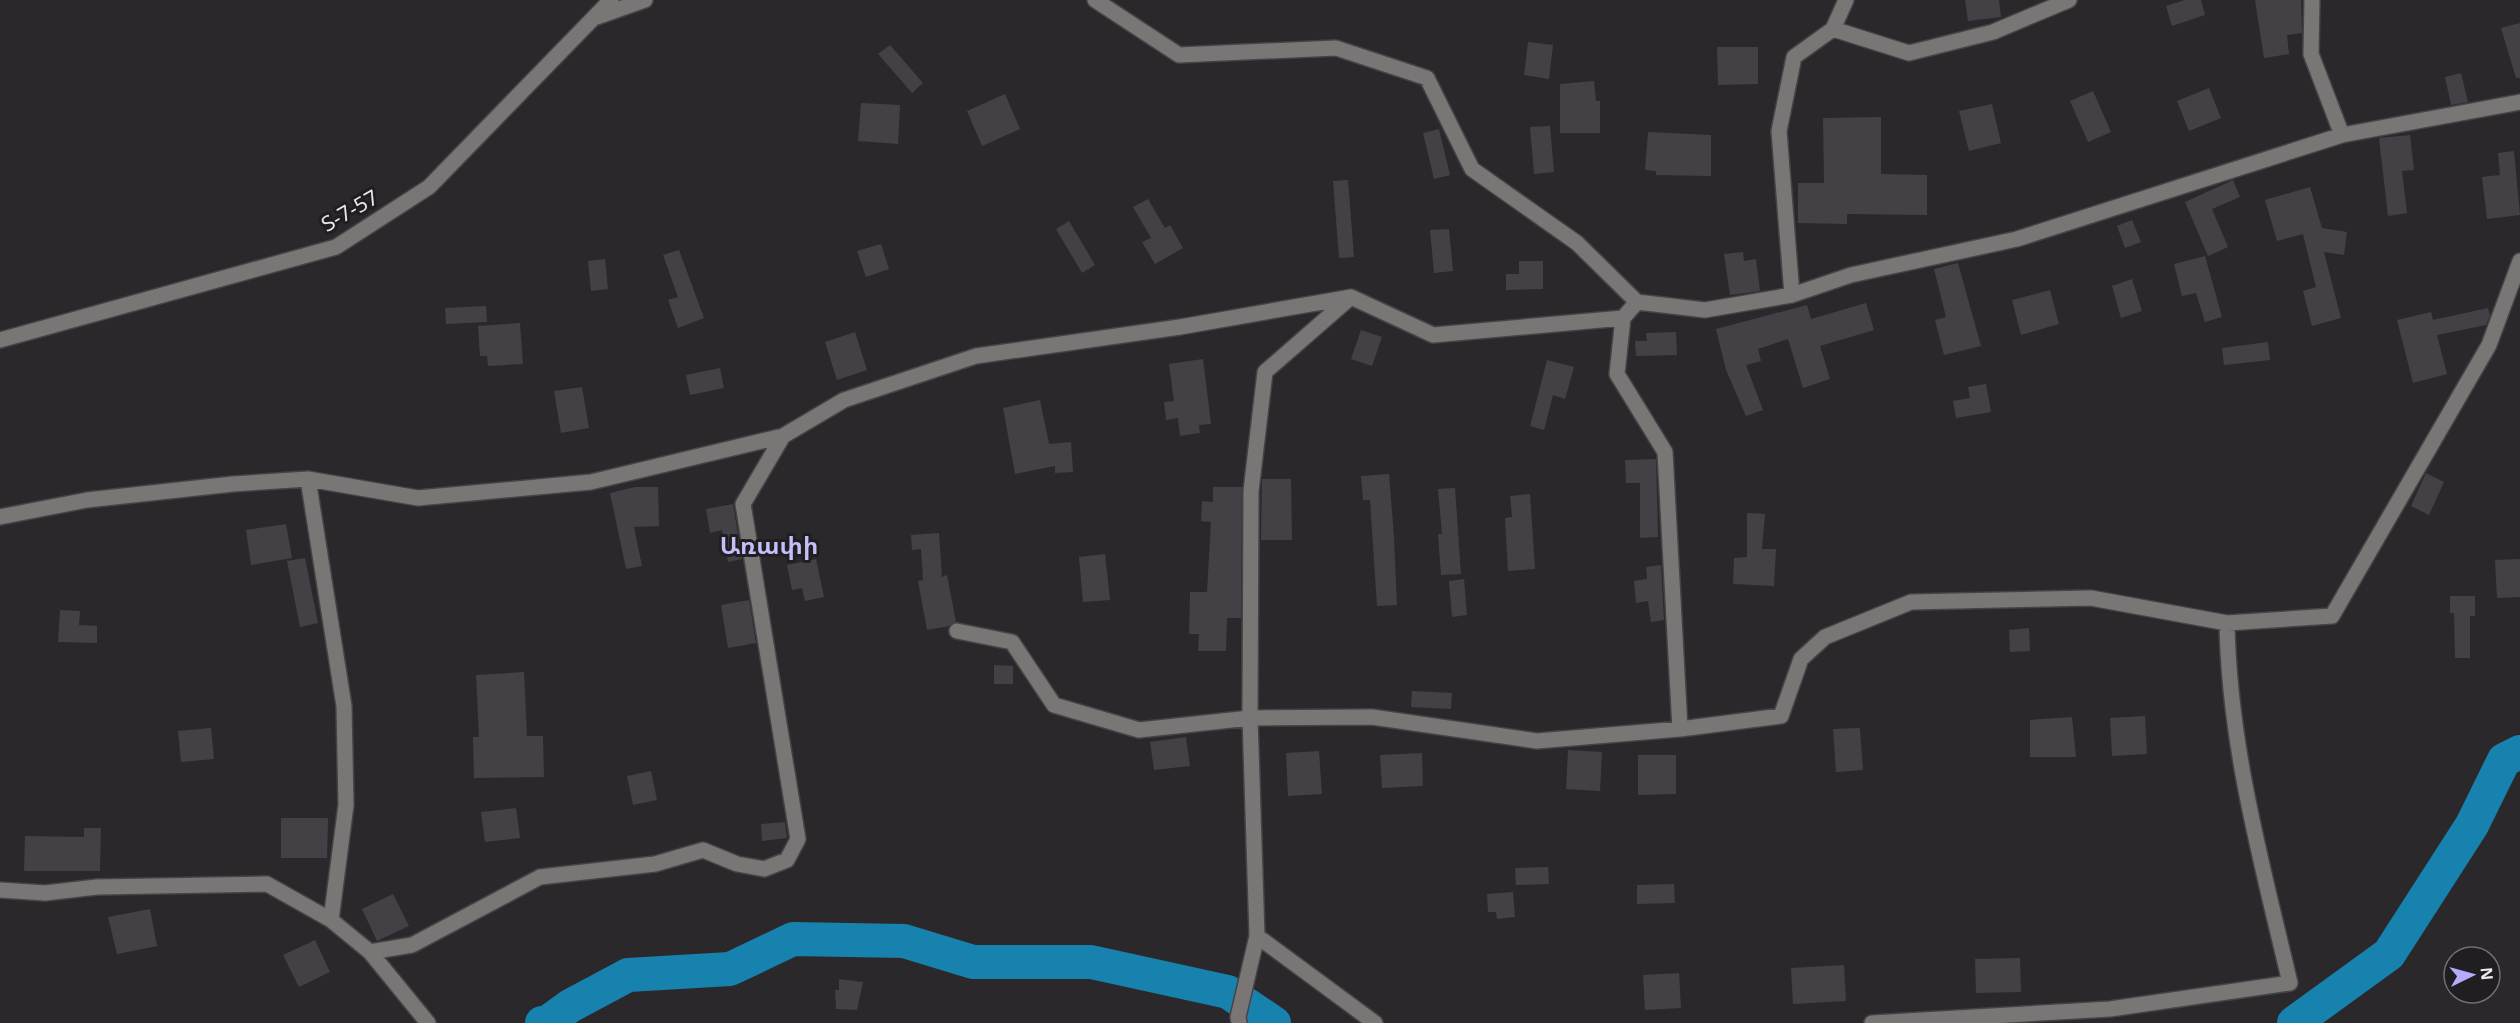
<svg xmlns="http://www.w3.org/2000/svg" width="2520" height="1023" viewBox="0 0 2520 1023" font-family="'Noto Sans','Noto Sans Armenian',sans-serif">
	<style>
		.lines { fill: none; stroke-linecap: round; stroke-linejoin: round }
		.river { stroke: #1882af; stroke-width: 34 }
		.building { fill: #444146 }
		.minor-casing { stroke: #464347; stroke-width: 18 }
		.minor { stroke: #797675; stroke-width: 15 }
		.labels { text-anchor: middle; stroke-width: 6; stroke-linejoin: round; paint-order: stroke }
		.street-label { font-size: 21px; fill: #ebe9ec; stroke: #211e22 }
		.quarter-label { font-size: 24px; font-weight: bold; fill: #c3bff8; stroke: #211e22 }
	</style>
	<rect width="100%" height="100%" fill="#2b282c"/>
	<g class="lines">
		<!-- river -->
		<path class="river" d="M 542,1023 L 548,1022 L 570,1006 L 628,975 L 730,969 L 793,939 L 904,941 L 973,962 L 1091,962 L 1228,992 L 1274,1023
			M 2294,1023 L 2389,954 L 2472,825 L 2504,760 L 2520,752"/>
	</g>
	<!-- building -->
	<path class="building" d="M 1965,0 L 1999,0 L 2001,17 L 1968,21 Z
		M 2185,0 L 2201,0 L 2205,15 L 2172,26 L 2166,6 Z
		M 2255,0 L 2301,0 L 2302,33 L 2287,35 L 2289,54 L 2264,58 Z
		M 2520,23 L 2520,78 L 2516,78 L 2501,28 Z
		M 1528,42 L 1553,45 L 1549,79 L 1524,75 Z
		M 890,45 L 923,83 L 912,93 L 878,54 Z
		M 1717,47 L 1758,47 L 1758,84 L 1718,85 Z
		M 2461,73 L 2468,102 L 2451,105 L 2445,77 Z
		M 1594,81 L 1596,101 L 1600,101 L 1600,133 L 1560,133 L 1560,84 Z
		M 2209,88 L 2221,118 L 2189,131 L 2177,101 Z
		M 2093,91 L 2111,132 L 2088,142 L 2070,101 Z
		M 1005,94 L 1020,129 L 982,146 L 967,111 Z
		M 861,103 L 900,105 L 898,144 L 858,141 Z
		M 1992,104 L 2001,143 L 1969,151 L 1959,111 Z
		M 1881,117 L 1881,174 L 1927,175 L 1927,215 L 1847,214 L 1847,224 L 1798,223 L 1798,183 L 1824,183 L 1823,118 Z
		M 1550,126 L 1554,172 L 1534,174 L 1530,127 Z
		M 1439,129 L 1450,175 L 1434,179 L 1423,133 Z
		M 1648,132 L 1711,135 L 1711,176 L 1656,175 L 1656,171 L 1645,170 Z
		M 2410,135 L 2414,170 L 2402,171 L 2407,213 L 2388,216 L 2379,138 Z
		M 2514,151 L 2520,215 L 2487,219 L 2482,177 L 2500,175 L 2498,153 Z
		M 1348,180 L 1354,257 L 1339,258 L 1333,181 Z
		M 2233,180 L 2240,197 L 2212,209 L 2228,247 L 2208,256 L 2185,202 Z
		M 2310,187 L 2322,228 L 2347,232 L 2344,255 L 2324,252 L 2341,318 L 2312,326 L 2303,291 L 2316,287 L 2303,234 L 2277,241 L 2265,200 Z
		M 1148,199 L 1165,228 L 1170,225 L 1183,248 L 1155,264 L 1142,242 L 1151,238 L 1133,207 Z
		M 2132,220 L 2141,242 L 2125,248 L 2117,226 Z
		M 1069,221 L 1095,265 L 1082,273 L 1056,229 Z
		M 1449,229 L 1453,271 L 1434,273 L 1430,230 Z
		M 881,244 L 889,269 L 866,277 L 857,251 Z
		M 679,250 L 704,318 L 678,328 L 668,300 L 678,297 L 663,255 Z
		M 1743,252 L 1744,261 L 1756,259 L 1760,291 L 1730,295 L 1724,254 Z
		M 2205,256 L 2222,317 L 2205,322 L 2196,293 L 2182,296 L 2174,264 Z
		M 605,259 L 608,289 L 591,291 L 588,261 Z
		M 1519,261 L 1543,261 L 1543,289 L 1506,290 L 1506,274 L 1519,274 Z
		M 1958,263 L 1981,346 L 1944,355 L 1935,320 L 1946,317 L 1934,269 Z
		M 2132,279 L 2142,311 L 2121,318 L 2112,286 Z
		M 2050,290 L 2059,324 L 2021,335 L 2012,300 Z
		M 1866,303 L 1874,330 L 1820,346 L 1830,379 L 1803,388 L 1788,339 L 1758,349 L 1761,361 L 1746,365 L 1763,410 L 1746,416 L 1726,370 L 1716,329 L 1807,305 L 1811,319 Z
		M 486,306 L 487,322 L 446,324 L 445,308 Z
		M 2488,308 L 2490,315 L 2486,325 L 2437,335 L 2447,374 L 2413,383 L 2397,320 L 2431,312 L 2433,320 Z
		M 520,323 L 523,364 L 488,366 L 487,356 L 480,356 L 478,326 Z
		M 1361,330 L 1382,337 L 1372,366 L 1351,359 Z
		M 855,332 L 867,370 L 837,380 L 825,342 Z
		M 1676,332 L 1677,355 L 1636,356 L 1635,341 L 1647,341 L 1646,333 Z
		M 2268,342 L 2270,360 L 2224,365 L 2222,348 Z
		M 1203,359 L 1211,424 L 1199,425 L 1200,433 L 1180,436 L 1178,418 L 1166,420 L 1164,402 L 1174,401 L 1169,364 Z
		M 1547,360 L 1574,367 L 1565,399 L 1553,395 L 1544,430 L 1530,426 Z
		M 720,368 L 724,388 L 690,395 L 686,375 Z
		M 1986,384 L 1991,412 L 1956,418 L 1953,401 L 1970,398 L 1968,387 Z
		M 582,387 L 589,428 L 561,433 L 554,391 Z
		M 1040,400 L 1049,444 L 1071,442 L 1073,472 L 1055,473 L 1055,466 L 1015,474 L 1003,408 Z
		M 1656,459 L 1658,537 L 1640,538 L 1640,483 L 1626,483 L 1625,460 Z
		M 2426,473 L 2444,482 L 2429,515 L 2411,506 Z
		M 1389,474 L 1394,537 L 1397,605 L 1377,606 L 1370,500 L 1363,500 L 1361,476 Z
		M 1262,479 L 1291,479 L 1292,540 L 1261,540 Z
		M 635,487 L 658,487 L 659,526 L 634,527 L 642,566 L 626,569 L 610,493 Z
		M 1213,487 L 1242,487 L 1241,618 L 1227,618 L 1226,651 L 1198,651 L 1199,634 L 1189,634 L 1190,592 L 1207,592 L 1211,522 L 1201,521 L 1202,501 L 1213,502 Z
		M 1455,488 L 1461,574 L 1441,575 L 1438,534 L 1442,534 L 1438,489 Z
		M 1530,494 L 1535,569 L 1508,571 L 1505,518 L 1512,517 L 1510,496 Z
		M 733,504 L 742,559 L 728,562 L 722,530 L 710,533 L 706,509 Z
		M 1747,513 L 1765,514 L 1762,549 L 1776,549 L 1774,586 L 1733,584 L 1734,558 L 1747,557 Z
		M 286,524 L 292,558 L 251,565 L 246,530 Z
		M 939,533 L 942,577 L 947,575 L 956,622 L 949,626 L 927,630 L 918,581 L 923,580 L 921,549 L 912,550 L 911,535 Z
		M 1105,554 L 1110,600 L 1083,602 L 1079,557 Z
		M 305,558 L 318,623 L 300,627 L 287,561 Z
		M 816,559 L 824,597 L 805,601 L 802,588 L 792,590 L 787,565 Z
		M 2520,559 L 2520,597 L 2497,598 L 2495,560 Z
		M 1661,565 L 1664,620 L 1651,622 L 1648,601 L 1636,603 L 1634,581 L 1647,579 L 1646,567 Z
		M 1464,579 L 1467,615 L 1452,617 L 1449,581 Z
		M 2450,596 L 2475,596 L 2475,616 L 2470,616 L 2470,658 L 2455,658 L 2454,613 L 2450,613 Z
		M 749,600 L 756,643 L 728,648 L 721,605 Z
		M 60,610 L 80,611 L 79,625 L 97,626 L 97,643 L 58,642 Z
		M 2029,628 L 2030,651 L 2010,652 L 2009,630 Z
		M 994,665 L 1013,666 L 1013,684 L 994,684 Z
		M 524,672 L 527,736 L 543,736 L 544,777 L 474,778 L 473,737 L 479,737 L 476,675 Z
		M 1412,691 L 1452,693 L 1451,709 L 1411,707 Z
		M 2145,716 L 2147,754 L 2112,756 L 2110,718 Z
		M 2072,717 L 2076,757 L 2030,757 L 2030,720 Z
		M 211,728 L 214,759 L 181,762 L 178,731 Z
		M 1860,728 L 1863,770 L 1836,772 L 1833,729 Z
		M 1186,737 L 1190,766 L 1154,770 L 1150,742 Z
		M 1568,750 L 1602,752 L 1600,791 L 1566,789 Z
		M 1319,751 L 1322,794 L 1288,796 L 1286,753 Z
		M 1422,753 L 1423,786 L 1382,788 L 1380,755 Z
		M 1638,755 L 1676,755 L 1676,794 L 1638,795 Z
		M 651,771 L 657,800 L 633,805 L 627,776 Z
		M 516,808 L 520,838 L 485,842 L 481,812 Z
		M 281,818 L 328,818 L 327,858 L 281,858 Z
		M 785,822 L 787,838 L 762,841 L 761,824 Z
		M 84,828 L 101,828 L 100,871 L 24,871 L 25,836 L 84,837 Z
		M 1548,867 L 1549,884 L 1516,885 L 1515,868 Z
		M 1674,884 L 1675,903 L 1637,904 L 1637,885 Z
		M 1513,892 L 1515,917 L 1497,919 L 1496,912 L 1488,912 L 1487,894 Z
		M 393,894 L 409,926 L 377,941 L 362,909 Z
		M 150,909 L 157,946 L 117,954 L 108,917 Z
		M 315,940 L 330,972 L 299,987 L 283,955 Z
		M 2020,958 L 2021,992 L 1976,993 L 1975,959 Z
		M 1844,965 L 1846,1001 L 1793,1004 L 1791,968 Z
		M 1679,973 L 1681,1008 L 1645,1010 L 1643,975 Z
		M 839,979 L 863,982 L 857,1010 L 836,1009 L 835,990 L 839,990 Z"/>
	<g class="lines">
		<defs>
			<path id="minor" d="M 1095,0 L 1179,55 L 1336,48 L 1427,78 L 1472,169 L 1577,243 L 1637,302
				M 2312,0 L 2311,54 L 2342,135
				M 597,17 L 645,0
				M 1833,29 L 1846,0
				M 1792,295 L 1779,131 L 1794,57 L 1833,29 L 1909,53 L 1993,32 L 2069,0
				M 1623,318 L 1617,374 L 1665,452 L 1680,729
				M 0,340 L 336,247 L 429,187 L 611,0
				M 308,479 L 344,706 L 346,805 L 331,920 L 370,952 L 428,1023
				M 0,517 L 87,500 L 233,484 L 308,479 L 418,498 L 591,482 L 783,436 L 844,400 L 976,356 L 1180,327 L 1351,297 L 1433,335 L 1623,318 L 1637,302 L 1705,310 L 1792,295 L 1851,275 L 2017,239 L 2342,135 L 2520,102
				M 957,631 L 1012,642 L 1054,705 L 1139,730 L 1250,718 L 1372,717 L 1537,741 L 1680,729 L 1781,716 L 1801,659 L 1825,637 L 1911,602 L 2091,598 L 2227,623 L 2332,616 L 2489,345 L 2520,261
				M 0,890 L 45,893 L 97,887 L 267,884 L 331,920
				M 1257,936 L 1375,1023
				M 370,952 L 412,945 L 540,877 L 655,864 L 703,850 L 737,864 L 764,869 L 787,860 L 798,839 L 743,504 L 783,436
				M 1239,1023 L 1238,1017 L 1257,936 L 1250,718 L 1251,491 L 1265,372 L 1351,297
				M 1872,1023 L 2110,1009 L 2290,983 C 2262,864 2229,746 2227,623"/>
		</defs>
		<!-- minor casing -->
		<use href="#minor" class="minor-casing"/>
		<!-- minor -->
		<use href="#minor" class="minor"/>
	</g>
	<g class="labels">
		<!-- street labels -->
		<g class="street-label">
			<text transform="translate(350 211) rotate(-30)" y="7">Տ-7-57</text>
		</g>
		<!-- quarter labels -->
		<g class="quarter-label">
			<text x="769" y="554">Առափի</text>
		</g>
	</g>
	<!-- north arrow -->
	<g transform="translate(2472 975) rotate(85)"><circle r="28" fill="#211e22" stroke="#726f73" stroke-width="1.5"/>
	<path d="M0-4.5L10 22L0 15L-10 22Z" fill="#b4acf9"/>
	<text y="-9" font-size="16" font-weight="bold" text-anchor="middle" fill="#ebe9ec">N</text>
	</g>
</svg>
